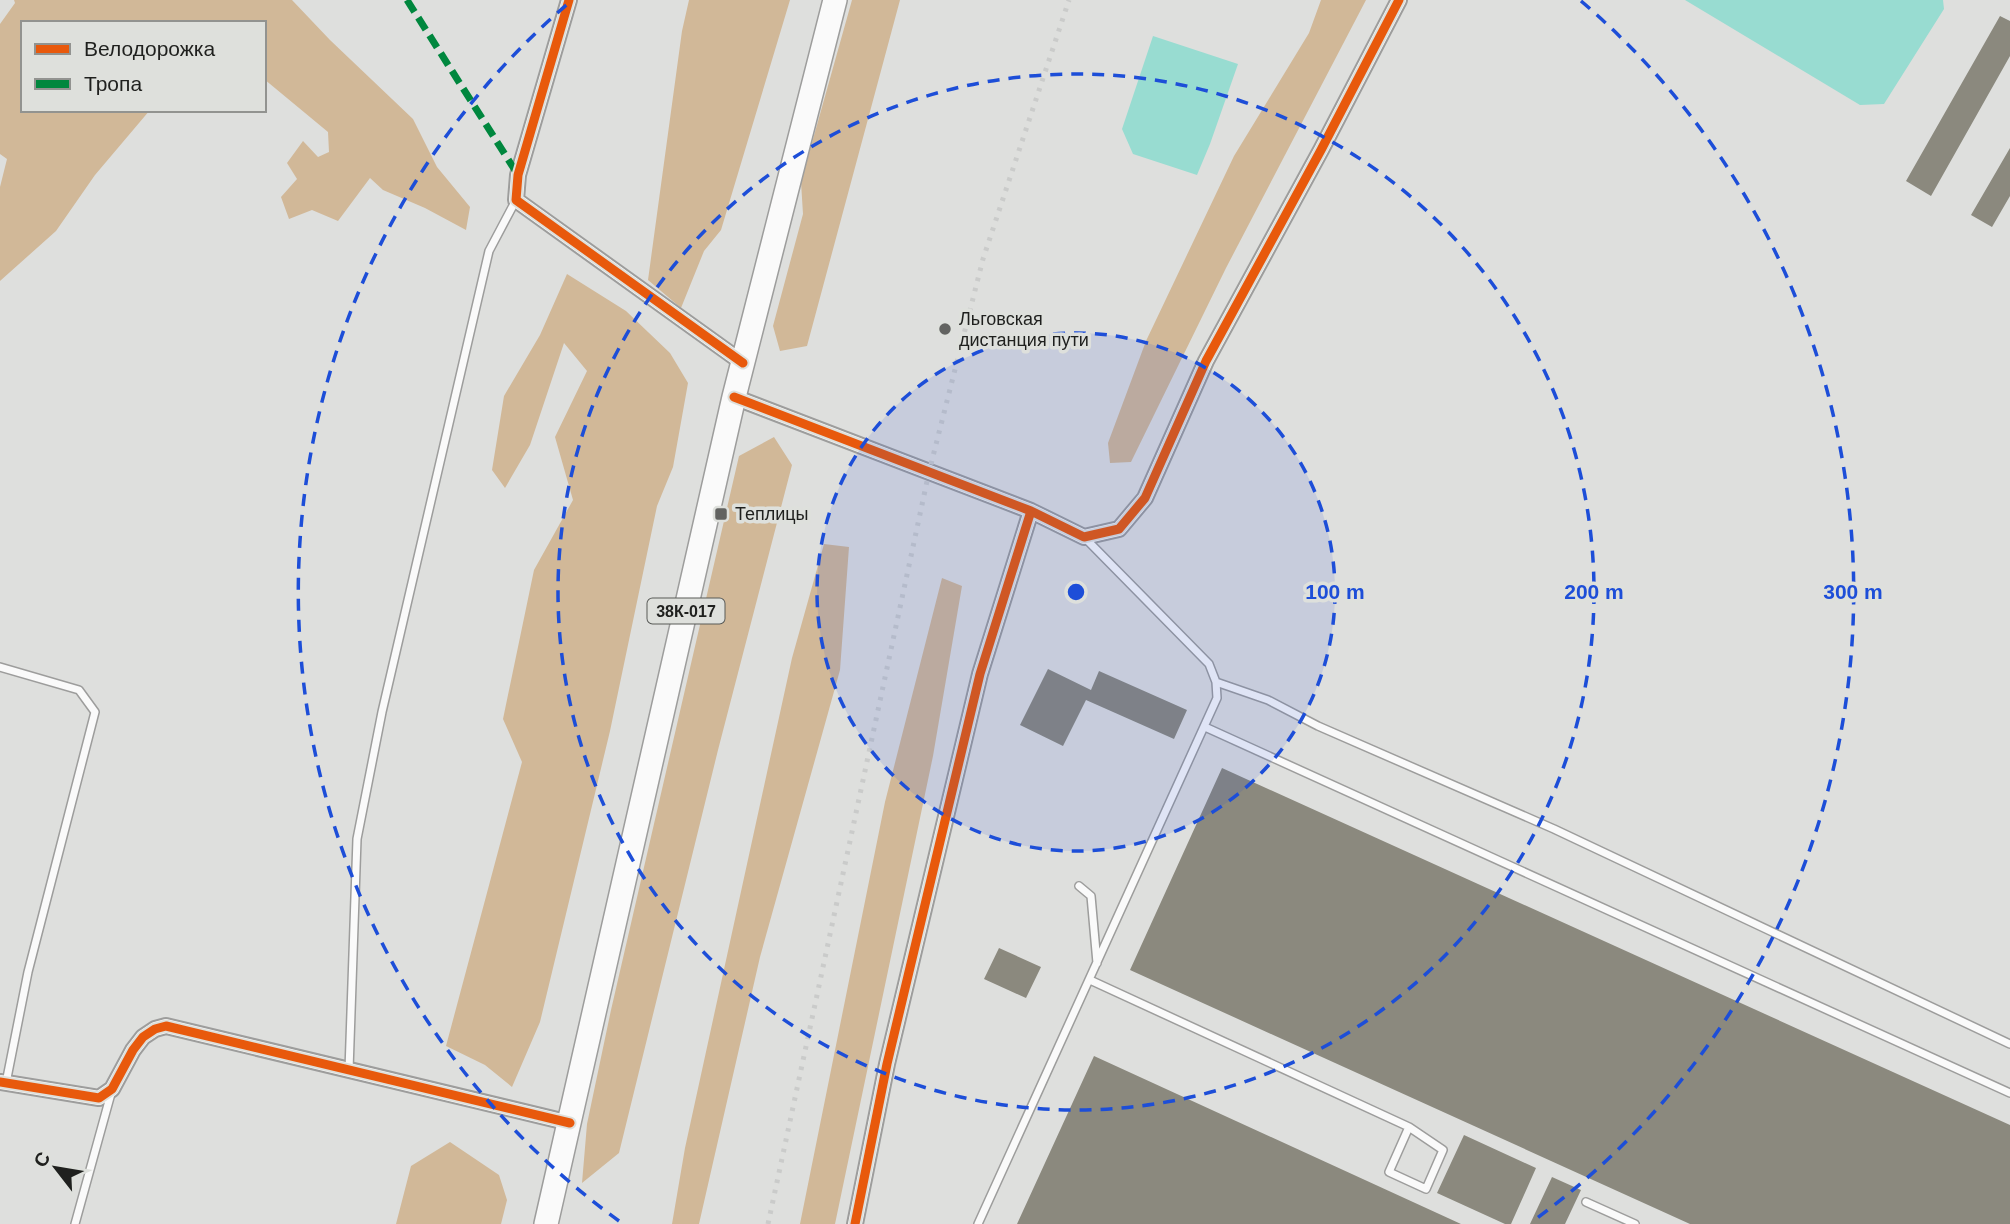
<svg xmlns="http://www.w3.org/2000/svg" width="2010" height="1224" viewBox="0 0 2010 1224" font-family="Helvetica,sans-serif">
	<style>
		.forest { fill: #d1b898 }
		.water { fill: #98dcd1 }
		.building { fill: #8b897e }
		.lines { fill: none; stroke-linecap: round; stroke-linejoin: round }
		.service-casing { stroke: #9d9d9c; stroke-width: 10 }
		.minor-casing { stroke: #9d9d9c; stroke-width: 18 }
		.primary-casing { stroke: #9d9d9c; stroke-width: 26 }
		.service { stroke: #fafafa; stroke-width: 7 }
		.minor { stroke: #fafafa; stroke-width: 14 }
		.primary { stroke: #fafafa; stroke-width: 23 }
		.rail { stroke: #cacbca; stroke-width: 5; stroke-dasharray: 3.5 7; stroke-linecap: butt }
		.quiet { stroke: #00873e; stroke-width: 7; stroke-dasharray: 14 7; stroke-linecap: butt }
		.cycleway-casing { stroke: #dee0dc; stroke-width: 13 }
		.cycleway { stroke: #e8590c; stroke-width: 9 }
		.ring { fill: none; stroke: #1d4ed8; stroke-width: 3.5; stroke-dasharray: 12 9 }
		.poi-dot { fill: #626361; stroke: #dee0dc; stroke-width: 2.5 }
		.labels { text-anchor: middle; stroke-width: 7; stroke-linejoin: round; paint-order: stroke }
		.shield { fill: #dee0dc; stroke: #585a57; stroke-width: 2 }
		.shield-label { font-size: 16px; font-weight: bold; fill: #1f201e }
		.poi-label { font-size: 18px; fill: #1f201e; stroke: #dee0dc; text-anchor: start }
		.centre { fill: #1d4ed8; stroke: #dee0dc; stroke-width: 3.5 }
		.ring-label { font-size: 21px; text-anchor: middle; font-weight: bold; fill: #1d4ed8; stroke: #dee0dc; stroke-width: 7; stroke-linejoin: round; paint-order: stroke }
	</style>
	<rect width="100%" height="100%" fill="#dedfdd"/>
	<!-- forest -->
	<path class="forest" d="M 14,0 L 292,0 L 330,40 L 413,119 L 437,167 L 470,207 L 466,230 L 425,208 L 383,190 L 370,178 L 338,221 L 312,210 L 289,219 L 281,197 L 297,179 L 287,163 L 303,141 L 318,157 L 329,152 L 328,132 L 264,79 L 264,23 L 23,23 L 23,110 L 150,110 L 95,175 L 56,231 L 0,281 L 0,187 L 7,159 L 0,154 L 0,24 L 15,3 Z
		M 689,0 L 790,0 L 721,230 L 704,251 L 681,308 L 648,280 L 682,31 Z
		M 852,0 L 900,0 L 807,346 L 780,351 L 773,326 L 803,214 L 801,182 Z
		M 1321,0 L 1366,0 L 1226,268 L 1131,462 L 1110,463 L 1108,443 L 1146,341 L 1234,156 L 1309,33 Z
		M 567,274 L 626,311 L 670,353 L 688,383 L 673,467 L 657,506 L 610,731 L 540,1022 L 512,1087 L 485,1065 L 446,1046 L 522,762 L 503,719 L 534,570 L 573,500 L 555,437 L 587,371 L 564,343 L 530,445 L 505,488 L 492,470 L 504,396 L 540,335 Z
		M 774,437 L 792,465 L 718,750 L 619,1153 L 582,1183 L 587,1124 L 611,1010 L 739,456 Z
		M 824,544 L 849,547 L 840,670 L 760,957 L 699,1224 L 672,1224 L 685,1148 L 792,658 Z
		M 942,578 L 962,586 L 933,756 L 835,1224 L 800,1224 L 885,802 Z
		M 450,1142 L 499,1175 L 507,1200 L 501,1224 L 396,1224 L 411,1166 Z"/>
	<!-- water -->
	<path class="water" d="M 1685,0 L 1943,0 L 1944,9 L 1884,104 L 1860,105 Z
		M 1153,36 L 1238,64 L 1210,144 L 1197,175 L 1133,154 L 1122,129 Z"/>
	<!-- building -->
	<path class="building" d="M 2000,16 L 2010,21 L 2010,56 L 1931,196 L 1906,181 Z
		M 2010,148 L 2010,196 L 1992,227 L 1971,215 Z
		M 1048,669 L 1091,690 L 1099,671 L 1187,710 L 1174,739 L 1086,700 L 1063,746 L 1020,725 Z
		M 1222,768 L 2010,1125 L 2010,1224 L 1690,1224 L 1130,970 Z
		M 999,948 L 1041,967 L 1026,998 L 984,979 Z
		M 1094,1056 L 1461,1224 L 1017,1224 Z
		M 1464,1135 L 1536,1168 L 1511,1224 L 1505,1224 L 1437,1193 Z
		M 1552,1177 L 1581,1190 L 1565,1224 L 1530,1224 Z"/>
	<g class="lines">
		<defs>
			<path id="service" d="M 0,667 L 79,690 L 95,712 L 28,972 L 6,1083
				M 1216,682 L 1268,700 L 1318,726 L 1554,829 L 2010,1044
				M 1205,727 L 2010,1093
				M 1079,886 L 1091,896 L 1097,963
				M 1090,980 L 1409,1127 L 1389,1172 L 1426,1189 L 1443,1150 L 1409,1127
				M 349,1070 L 357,839 L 382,712 L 489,251 L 516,200
				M 1586,1202 L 1635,1224
				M 75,1224 L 112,1090
				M 978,1224 L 1217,698 L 1216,682 L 1209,664 L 1085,538"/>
			<path id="minor" d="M 569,0 L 518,175 L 516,200 L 743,363
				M 734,397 L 1031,511 L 1084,537 L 1119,529 L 1145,498 L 1206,361 L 1321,150 L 1399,0
				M 0,1082 L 99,1098 L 112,1089 L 133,1050 L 143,1037 L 155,1029 L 166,1026 L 570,1123
				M 855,1224 L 887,1064 L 980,674 L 1031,511"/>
			<path id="primary" d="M 546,1224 L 734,397 L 835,0"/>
		</defs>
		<!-- service casing -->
		<use href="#service" class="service-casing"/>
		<!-- minor casing -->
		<use href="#minor" class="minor-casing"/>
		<!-- primary casing -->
		<use href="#primary" class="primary-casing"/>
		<!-- service -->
		<use href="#service" class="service"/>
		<!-- minor -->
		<use href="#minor" class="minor"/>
		<!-- primary -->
		<use href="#primary" class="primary"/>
		<!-- rail -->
		<path class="rail" d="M 768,1224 L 929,472 L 983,259 L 1069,0"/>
		<!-- quiet -->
		<path class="quiet" d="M 407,0 L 518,175"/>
		<defs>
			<path id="cycleway" d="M 569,0 L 518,175 L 516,200 L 743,363
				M 734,397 L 1031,511 L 1084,537 L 1119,529 L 1145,498 L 1206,361 L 1321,150 L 1399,0
				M 0,1082 L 99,1098 L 112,1089 L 133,1050 L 143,1037 L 155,1029 L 166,1026 L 570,1123
				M 855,1224 L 887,1064 L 980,674 L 1031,511"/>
		</defs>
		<!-- cycleway casing -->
		<use href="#cycleway" class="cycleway-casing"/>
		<!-- cycleway -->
		<use href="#cycleway" class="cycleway"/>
	</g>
	<!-- distance rings -->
	<circle cx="1076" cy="592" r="259" fill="#1d4ed8" fill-opacity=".12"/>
	<g class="ring">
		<circle cx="1076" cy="592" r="259"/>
		<circle cx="1076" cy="592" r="518"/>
		<path d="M619 1221A777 777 0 0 1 571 1M1581 1A777 777 0 0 1 1533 1221"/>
	</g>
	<!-- markers -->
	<g class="poi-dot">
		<circle cx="945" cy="329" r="7"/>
		<rect x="714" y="507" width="14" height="14" rx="3.5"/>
	</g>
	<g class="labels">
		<!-- shield labels -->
		<rect class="shield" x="647.5" y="598.5" width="77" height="25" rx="5"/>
		<g class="shield-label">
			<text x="686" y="617">38К-017</text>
		</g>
		<!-- poi labels -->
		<g class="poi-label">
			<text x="959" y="325">Льговская<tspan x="959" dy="21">дистанция пути</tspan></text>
			<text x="735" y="520">Теплицы</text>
		</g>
	</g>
	<circle cx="1076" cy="592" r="10" class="centre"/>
	<g class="ring-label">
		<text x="1335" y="599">100 m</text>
		<text x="1594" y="599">200 m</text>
		<text x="1853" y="599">300 m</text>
	</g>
	<!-- legend -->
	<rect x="21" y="21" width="245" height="91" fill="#dee0dc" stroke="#929390" stroke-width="2"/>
	<rect x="35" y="44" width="35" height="10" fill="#e8590c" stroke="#929390" stroke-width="2"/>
	<text x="84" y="56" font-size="21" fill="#1f201e">Велодорожка</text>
	<rect x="35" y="79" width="35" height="10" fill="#00873e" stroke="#929390" stroke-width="2"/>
	<text x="84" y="91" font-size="21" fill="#1f201e">Тропа</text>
	<!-- north arrow -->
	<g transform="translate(56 1168) rotate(301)" stroke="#dee0dc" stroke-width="5" paint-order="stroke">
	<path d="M0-5L12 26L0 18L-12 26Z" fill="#1f201e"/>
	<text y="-10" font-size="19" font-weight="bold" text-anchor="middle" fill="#1f201e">С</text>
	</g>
</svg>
